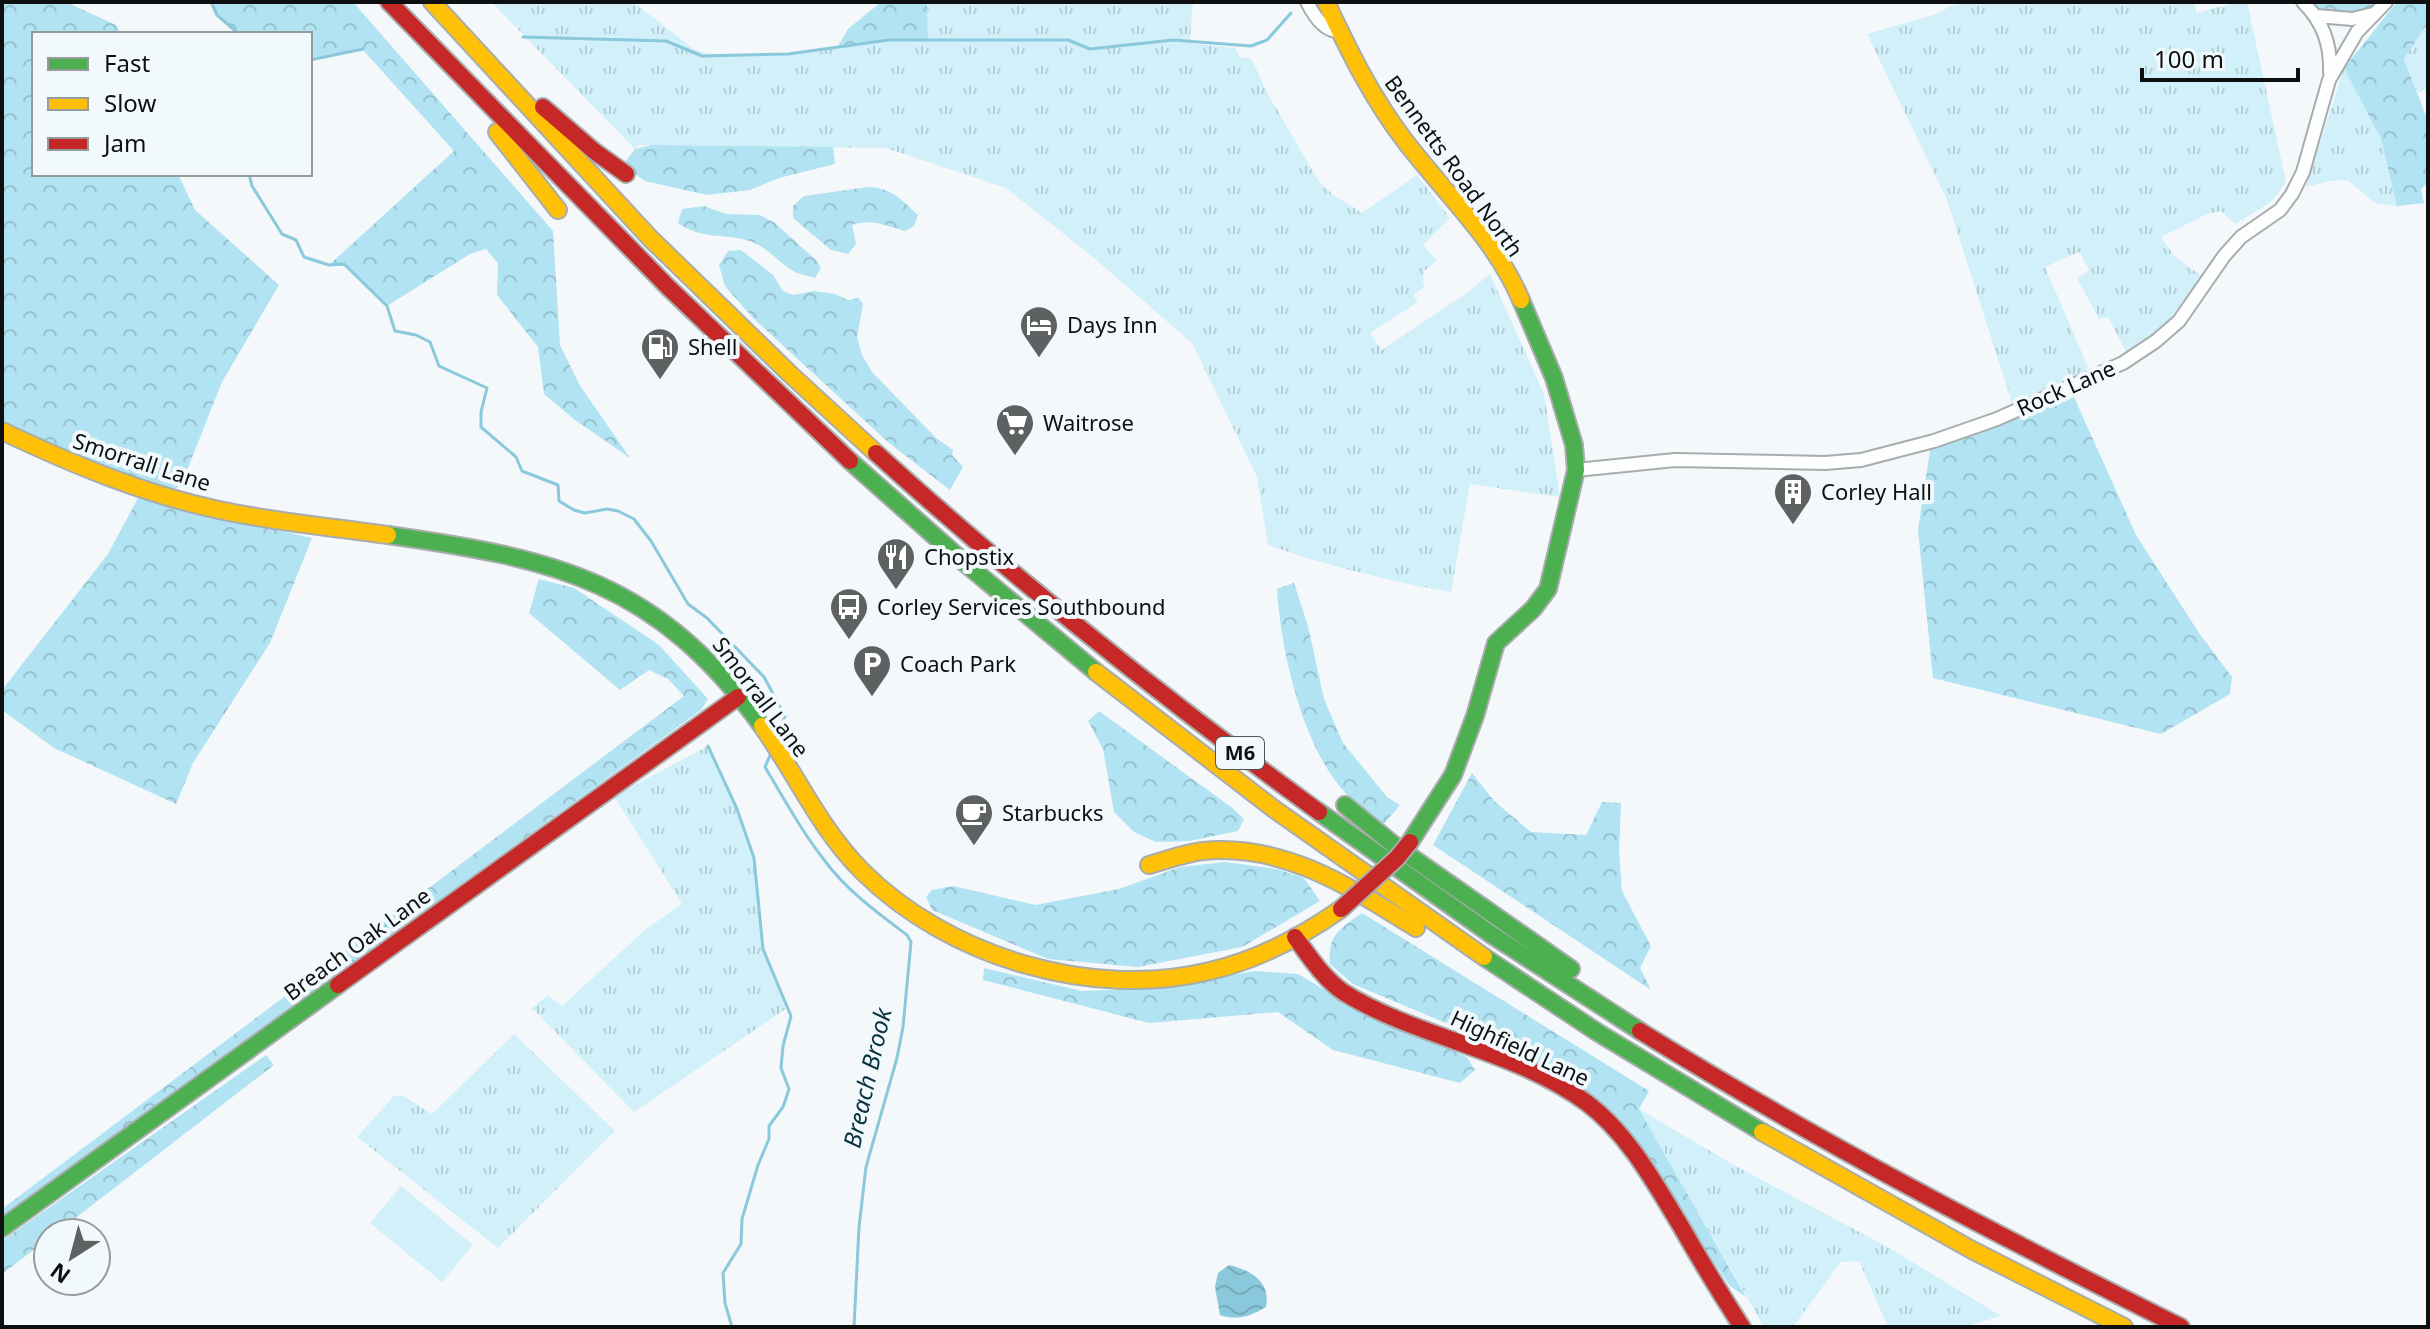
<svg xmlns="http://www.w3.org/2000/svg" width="2430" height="1329" viewBox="0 0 2430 1329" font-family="'Noto Sans',sans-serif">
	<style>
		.grass { fill: url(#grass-tufts) }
		.forest { fill: url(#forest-crowns) }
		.garden { fill: #d2f0fa }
		.water { fill: url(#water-waves) }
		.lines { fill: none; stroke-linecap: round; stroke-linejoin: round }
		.stream { stroke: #8ac8dc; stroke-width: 3 }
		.street-casing { stroke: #a9acac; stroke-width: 16 }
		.fast-casing { stroke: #a9acac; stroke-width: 20 }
		.slow-casing { stroke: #a9acac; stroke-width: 20 }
		.jam-casing { stroke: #a9acac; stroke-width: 20 }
		.street { stroke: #fdfefe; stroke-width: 12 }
		.fast { stroke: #4caf50; stroke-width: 16 }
		.slow { stroke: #ffc107; stroke-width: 16 }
		.jam { stroke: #c62828; stroke-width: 16 }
		.jam-bridge-casing { stroke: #a9acac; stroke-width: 20; stroke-linecap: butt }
		.jam-bridge { stroke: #c62828; stroke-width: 16 }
		.labels { text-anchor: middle; stroke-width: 8; stroke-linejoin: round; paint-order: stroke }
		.shield { fill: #f2f9fc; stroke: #525557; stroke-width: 2 }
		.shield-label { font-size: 20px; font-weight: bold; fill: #0d0f10 }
		.street-label { font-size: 22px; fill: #0d0f10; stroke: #f2f9fc }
		.poi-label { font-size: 22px; fill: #0d0f10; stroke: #f2f9fc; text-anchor: start }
		.water-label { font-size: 24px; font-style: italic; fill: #07313d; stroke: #f2f9fc }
	</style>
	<defs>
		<pattern id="grass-tufts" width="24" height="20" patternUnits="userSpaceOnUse" patternTransform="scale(2)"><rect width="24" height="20" fill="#d2f0fa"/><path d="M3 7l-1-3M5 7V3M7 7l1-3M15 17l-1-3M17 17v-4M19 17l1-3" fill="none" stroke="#b3cdd5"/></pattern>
		<pattern id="forest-crowns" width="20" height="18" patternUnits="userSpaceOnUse" patternTransform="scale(2)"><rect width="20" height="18" fill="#b1e3f3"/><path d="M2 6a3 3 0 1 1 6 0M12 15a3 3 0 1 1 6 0" fill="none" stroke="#97c2cf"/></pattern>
		<pattern id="water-waves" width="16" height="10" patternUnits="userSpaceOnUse" patternTransform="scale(2)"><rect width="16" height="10" fill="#8ac8dc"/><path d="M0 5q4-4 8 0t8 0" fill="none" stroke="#76abbc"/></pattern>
	</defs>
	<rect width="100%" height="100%" fill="#f4f8fa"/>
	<!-- grass -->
	<path class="grass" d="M 491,2 L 633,2 L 695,50 L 716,56 L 788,54 L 888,40 L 928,40 L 927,2 L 1193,2 L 1190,43 L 1235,48 L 1241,58 L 1251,58 L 1269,96 L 1318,180 L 1332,194 L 1362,213 L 1417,175 L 1450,218 L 1423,245 L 1437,261 L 1424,271 L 1423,283 L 1425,287 L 1413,295 L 1418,302 L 1370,333 L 1382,350 L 1468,292 L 1490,274 L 1544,394 L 1560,497 L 1470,484 L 1451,592 C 1389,581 1328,566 1268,545 L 1257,477 L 1192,343 L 1094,258 L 1006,188 L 886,148 L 639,145 L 635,149 Z
		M 1969,2 L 2194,2 L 2197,13 L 2237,2 L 2247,2 L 2286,182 L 2271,202 L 2235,224 L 2221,211 L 2207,214 L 2161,237 L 2175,257 L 2202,276 L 2164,327 L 2126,352 L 2108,317 L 2099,319 L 2077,278 L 2089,270 L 2079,252 L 2045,267 L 2088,367 L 2085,372 L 2012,403 L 1947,200 L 1867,34 L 1940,13 L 1949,6 Z
		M 2428,23 L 2428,88 L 2418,93 L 2404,59 Z
		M 2344,68 L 2381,139 L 2397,206 L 2375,203 L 2347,180 L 2329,181 L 2306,187 Z
		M 708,746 L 738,811 L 754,858 L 763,949 L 787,1008 L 634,1112 L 532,1008 L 548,995 L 562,1006 L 646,929 L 682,904 L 614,796 Z
		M 514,1034 L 615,1131 L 498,1248 L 357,1137 L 394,1096 L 402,1095 L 432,1114 Z
		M 1639,1109 L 1732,1164 L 1891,1249 L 2001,1316 L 1963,1327 L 1888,1327 L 1859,1261 L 1841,1262 L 1793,1327 L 1764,1327 Z"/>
	<!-- forest -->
	<path class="forest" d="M 211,2 L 353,2 L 553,231 L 560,345 L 579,384 L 630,458 L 575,420 L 544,394 L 538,347 L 497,295 L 498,263 L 486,249 L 470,254 L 387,306 L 344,264 L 329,265 L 454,151 L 363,50 L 310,60 L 310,34 L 239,34 L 217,15 Z
		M 881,2 L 927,2 L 928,40 L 888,40 L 838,46 L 848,29 Z
		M 2308,2 L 2378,2 C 2359,17 2338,13 2315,11 Z
		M 2397,2 L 2428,2 L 2428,23 L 2404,59 L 2428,121 L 2428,183 L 2421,189 L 2424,203 L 2397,206 L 2381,139 L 2344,68 Z
		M 2,3 L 68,3 L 116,25 L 121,34 L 34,34 L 34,174 L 178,174 L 195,210 L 279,285 L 222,382 L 182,483 L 170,495 L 2,427 Z
		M 652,145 L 833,147 L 835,164 L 779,178 L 750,190 L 707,195 L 645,181 L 631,171 L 626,161 L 635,149 Z
		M 868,187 C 891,187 903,201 918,215 L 914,226 L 905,231 C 886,226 871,218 852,225 L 856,244 L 848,254 L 831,250 L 793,218 L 793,206 L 804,196 Z
		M 704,206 L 726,214 L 760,215 L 775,223 L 817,261 L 821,268 L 815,278 C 809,276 802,275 797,273 C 780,265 768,247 750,241 C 725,233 701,240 678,223 L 682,209 Z
		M 741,250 L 773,275 L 783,291 L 793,295 L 814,291 L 835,294 L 848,300 L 859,298 L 863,304 L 857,337 L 862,355 L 872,372 L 936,438 L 953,450 L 952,455 L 963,467 L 950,490 L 889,443 L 752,317 L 725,286 L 719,265 L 728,251 Z
		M 2074,397 L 2136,535 L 2199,633 L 2232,677 L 2230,694 L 2161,734 L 1933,678 L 1918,530 L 1930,450 Z
		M 138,498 L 312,538 L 270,643 L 193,763 L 176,804 L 54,748 L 2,710 L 2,690 L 108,554 Z
		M 539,579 L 574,588 L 659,645 L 708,699 L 701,710 L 334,976 L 2,1223 L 2,1209 L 684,696 L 668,679 L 649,670 L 620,690 L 529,613 Z
		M 1294,583 L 1308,626 L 1324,699 L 1343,743 L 1387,797 L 1400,805 L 1383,825 C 1370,813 1352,802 1341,788 C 1301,740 1281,651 1277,589 Z
		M 1099,711 L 1231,807 L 1244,819 L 1238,831 L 1189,841 L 1156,842 L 1134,832 L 1114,812 L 1103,749 L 1088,721 Z
		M 1472,773 L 1494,801 L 1531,832 L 1586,835 L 1602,802 L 1621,803 L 1619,851 L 1622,891 L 1651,946 L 1640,968 L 1651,990 L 1433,845 Z
		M 1225,862 L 1277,869 L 1304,878 L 1320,901 L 1242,947 L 1138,967 L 1048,959 L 932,910 L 926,897 L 932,890 L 953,886 L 1035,905 L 1119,889 L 1180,867 Z
		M 1362,913 L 1649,1091 L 1639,1109 L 1746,1297 L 1730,1286 L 1613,1114 L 1486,1040 L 1353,984 L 1330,964 C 1327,935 1341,928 1362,913 Z
		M 984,968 L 1082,991 L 1158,988 L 1255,971 L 1298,974 L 1364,1013 L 1467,1057 L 1475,1070 L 1460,1083 L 1333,1050 L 1278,1012 L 1149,1023 L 983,980 Z
		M 266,1055 L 274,1065 L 56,1233 L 48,1233 L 48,1239 L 2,1274 L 3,1240 Z"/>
	<!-- garden -->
	<path class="garden" d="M 401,1186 L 473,1245 L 442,1282 L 370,1223 Z"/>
	<!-- water -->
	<path class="water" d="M 1229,1265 C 1251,1270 1271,1282 1266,1307 C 1251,1316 1237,1321 1220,1315 L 1215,1287 L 1218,1273 Z"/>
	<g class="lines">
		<!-- stream -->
		<path class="stream" d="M 211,2 L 217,15 L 239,34
			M 523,37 L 666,41 L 702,56 L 788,54 L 889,40 L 1068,40 L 1090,49 L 1173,40 L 1251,46 L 1267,40 L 1291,13
			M 310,60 L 363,49
			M 249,174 L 252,186 L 282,234 L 296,240 L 304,257 L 329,265 L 344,264 L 387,306 L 395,331 L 416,335 L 430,342 L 439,366 L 487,388 L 481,412 L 481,427 L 516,457 L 522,471 L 558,485 L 559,501 L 574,510 L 585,513 L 607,509 L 618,511 L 634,519 L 651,541 L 688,604 L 707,618 L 764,677 L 785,716 L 776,739
			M 708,746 L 737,809 L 754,858 L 763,949 L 791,1016 L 783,1046 L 781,1068 L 789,1089 L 783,1107 L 769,1126 L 769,1139 L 758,1165 L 742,1219 L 741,1244 L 723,1273 L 725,1303 L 732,1327
			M 771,753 L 765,767 C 784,799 802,832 825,861 C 847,891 878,913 907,935 L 911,942 L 903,1027 L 897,1058 L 866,1167 L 859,1227 L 854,1327"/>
		<defs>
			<path id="street" d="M 1307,2 C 1313,14 1323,31 1338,31
				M 2303,2 C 2323,22 2331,44 2330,73
				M 2317,16 L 2352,19 L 2373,14
				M 1576,470 L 1675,460 L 1825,463 L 1861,460 L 1934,441 L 1997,419 L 2123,363 L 2156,341 L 2179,321 L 2224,256 L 2241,237 L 2280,210 L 2292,194 L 2303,172 L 2329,80 L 2357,32 L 2386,2"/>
			<path id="fast" d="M 850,461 L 966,564 L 1096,672
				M 388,535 C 557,559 656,581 762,726
				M 1345,805 L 1394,845 L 1571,969
				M 1319,812 L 1492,935 L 1640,1031
				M 1410,842 L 1453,775 L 1475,716 L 1496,643 L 1533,609 L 1548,589 L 1576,470 L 1574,445 L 1554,378 L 1521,300
				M 1484,957 L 1597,1032 L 1762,1132
				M 2,1228 L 338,985"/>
			<path id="slow" d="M 432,2 L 650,238 L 790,374 L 876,453
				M 1326,2 C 1349,51 1372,98 1405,141 C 1444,192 1496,240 1521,300
				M 497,132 L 558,210
				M 2,431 C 72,464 143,494 219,510 C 274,522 332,527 388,535
				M 1096,672 L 1274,809 L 1484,957
				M 762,726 C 796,774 820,829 862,871 C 948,957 1091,1000 1210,971 C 1258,960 1301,937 1341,909
				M 1149,865 C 1167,860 1185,853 1203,851 C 1284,843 1350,887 1416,928
				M 1762,1132 L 1972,1250 L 2124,1327"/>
			<path id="jam" d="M 389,2 L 669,288 L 850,461
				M 543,107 L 594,151 L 626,174
				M 876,453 C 1017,581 1166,700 1319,812
				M 1295,937 C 1309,956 1323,978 1343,992 C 1416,1038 1516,1050 1587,1103 C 1627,1133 1653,1180 1679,1223 C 1699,1258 1720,1293 1742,1327
				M 338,985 L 738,697
				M 1640,1031 C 1815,1140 1997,1235 2181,1327"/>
		</defs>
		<!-- street casing -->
		<use href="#street" class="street-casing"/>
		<!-- fast casing -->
		<use href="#fast" class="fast-casing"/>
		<!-- slow casing -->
		<use href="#slow" class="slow-casing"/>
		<!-- jam casing -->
		<use href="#jam" class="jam-casing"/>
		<!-- street -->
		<use href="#street" class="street"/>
		<!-- fast -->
		<use href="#fast" class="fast"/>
		<!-- slow -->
		<use href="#slow" class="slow"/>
		<!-- jam -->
		<use href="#jam" class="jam"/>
		<defs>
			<path id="jam-bridge" d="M 1341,909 L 1397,858 L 1410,842"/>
		</defs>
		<!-- jam-bridge casing -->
		<use href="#jam-bridge" class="jam-bridge-casing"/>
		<!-- jam-bridge -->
		<use href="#jam-bridge" class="jam-bridge"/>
	</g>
	<!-- icons -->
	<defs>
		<symbol id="hotel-pin" viewBox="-11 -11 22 30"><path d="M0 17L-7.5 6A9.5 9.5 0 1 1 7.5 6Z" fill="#5e6162" stroke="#f2f9fc"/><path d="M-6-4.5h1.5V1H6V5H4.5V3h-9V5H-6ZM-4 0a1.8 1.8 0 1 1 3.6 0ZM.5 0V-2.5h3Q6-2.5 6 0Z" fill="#fff"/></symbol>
		<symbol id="fuel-pin" viewBox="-11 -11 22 30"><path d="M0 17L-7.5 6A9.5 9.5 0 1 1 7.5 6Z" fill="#5e6162" stroke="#f2f9fc"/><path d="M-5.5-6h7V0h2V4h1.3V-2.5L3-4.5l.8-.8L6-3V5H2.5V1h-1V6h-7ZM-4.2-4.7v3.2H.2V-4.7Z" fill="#fff"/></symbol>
		<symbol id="supermarket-pin" viewBox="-11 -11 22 30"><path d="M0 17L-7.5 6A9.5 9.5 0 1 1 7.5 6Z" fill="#5e6162" stroke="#f2f9fc"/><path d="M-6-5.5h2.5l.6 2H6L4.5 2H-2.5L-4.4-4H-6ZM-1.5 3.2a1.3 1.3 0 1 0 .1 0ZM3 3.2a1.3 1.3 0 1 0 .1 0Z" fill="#fff"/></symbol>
		<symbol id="building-pin" viewBox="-11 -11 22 30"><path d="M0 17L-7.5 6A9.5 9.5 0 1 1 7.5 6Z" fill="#5e6162" stroke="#f2f9fc"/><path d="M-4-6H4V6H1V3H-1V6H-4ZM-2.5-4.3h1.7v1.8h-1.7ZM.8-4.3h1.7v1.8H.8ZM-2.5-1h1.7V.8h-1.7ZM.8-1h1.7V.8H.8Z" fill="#fff"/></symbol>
		<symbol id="restaurant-pin" viewBox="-11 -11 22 30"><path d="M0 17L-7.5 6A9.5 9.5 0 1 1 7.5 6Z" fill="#5e6162" stroke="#f2f9fc"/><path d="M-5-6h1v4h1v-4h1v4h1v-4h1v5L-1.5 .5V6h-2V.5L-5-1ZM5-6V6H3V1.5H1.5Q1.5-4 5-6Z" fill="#fff"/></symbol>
		<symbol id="bus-pin" viewBox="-11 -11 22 30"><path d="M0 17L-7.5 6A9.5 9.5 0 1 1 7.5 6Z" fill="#5e6162" stroke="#f2f9fc"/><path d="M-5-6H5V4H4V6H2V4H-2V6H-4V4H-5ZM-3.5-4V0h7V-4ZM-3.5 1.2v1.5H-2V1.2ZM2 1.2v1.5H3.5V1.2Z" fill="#fff"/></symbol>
		<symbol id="parking-pin" viewBox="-11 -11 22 30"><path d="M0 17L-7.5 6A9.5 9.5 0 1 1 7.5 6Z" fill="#5e6162" stroke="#f2f9fc"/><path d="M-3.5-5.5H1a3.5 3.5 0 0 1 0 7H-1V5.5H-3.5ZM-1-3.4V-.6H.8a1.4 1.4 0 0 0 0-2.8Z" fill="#fff"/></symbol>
		<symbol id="cafe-pin" viewBox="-11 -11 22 30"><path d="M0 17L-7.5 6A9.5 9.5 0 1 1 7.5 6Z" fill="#5e6162" stroke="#f2f9fc"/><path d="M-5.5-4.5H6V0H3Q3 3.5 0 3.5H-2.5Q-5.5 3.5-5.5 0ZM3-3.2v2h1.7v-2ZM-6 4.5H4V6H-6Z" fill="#fff"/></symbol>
	</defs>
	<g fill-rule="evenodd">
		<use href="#hotel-pin" x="1017" y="303" width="44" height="60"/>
		<use href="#fuel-pin" x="638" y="325" width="44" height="60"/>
		<use href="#supermarket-pin" x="993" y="401" width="44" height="60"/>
		<use href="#building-pin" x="1771" y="470" width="44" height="60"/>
		<use href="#restaurant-pin" x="874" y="535" width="44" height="60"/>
		<use href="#bus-pin" x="827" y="585" width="44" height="60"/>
		<use href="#parking-pin" x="850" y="642" width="44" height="60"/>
		<use href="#cafe-pin" x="952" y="791" width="44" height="60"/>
	</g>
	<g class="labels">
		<!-- shield labels -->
		<rect class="shield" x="1216" y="737" width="48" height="32" rx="6"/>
		<g class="shield-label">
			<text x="1240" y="760">M6</text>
		</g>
		<!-- street labels -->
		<g class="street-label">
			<text transform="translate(1454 166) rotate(54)" y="8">Bennetts Road North</text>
			<text transform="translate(2066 388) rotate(-24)" y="8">Rock Lane</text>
			<text transform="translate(142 462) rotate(18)" y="8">Smorrall Lane</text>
			<text transform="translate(761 697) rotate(53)" y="8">Smorrall Lane</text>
			<text transform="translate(357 944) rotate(-36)" y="8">Breach Oak Lane</text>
			<text transform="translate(1520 1048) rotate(25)" y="8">Highfield Lane</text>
		</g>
		<!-- poi labels -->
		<g class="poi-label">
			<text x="1067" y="333">Days Inn</text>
			<text x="688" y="355">Shell</text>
			<text x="1043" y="431">Waitrose</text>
			<text x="1821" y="500">Corley Hall</text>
			<text x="924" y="565">Chopstix</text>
			<text x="877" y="615">Corley Services Southbound</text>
			<text x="900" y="672">Coach Park</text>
			<text x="1002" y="821">Starbucks</text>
		</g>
		<!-- water labels -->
		<g class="water-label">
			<text transform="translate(868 1078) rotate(-77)" y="8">Breach Brook</text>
		</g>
	</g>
	<!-- border -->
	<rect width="2430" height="1329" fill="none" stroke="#0d0f10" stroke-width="8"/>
	<!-- legend -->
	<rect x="32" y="32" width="280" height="144" fill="#f2f9fc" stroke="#969b9e" stroke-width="2"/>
	<rect x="48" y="58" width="40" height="12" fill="#4caf50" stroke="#969b9e" stroke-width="2"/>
	<text x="104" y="72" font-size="24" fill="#0d0f10">Fast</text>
	<rect x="48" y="98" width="40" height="12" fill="#ffc107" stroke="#969b9e" stroke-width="2"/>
	<text x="104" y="112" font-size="24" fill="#0d0f10">Slow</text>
	<rect x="48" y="138" width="40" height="12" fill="#c62828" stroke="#969b9e" stroke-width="2"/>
	<text x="104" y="152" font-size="24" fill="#0d0f10">Jam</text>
	<!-- north arrow -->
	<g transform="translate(72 1257) rotate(216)"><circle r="38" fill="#f2f9fc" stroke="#969b9e" stroke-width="2"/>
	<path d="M0-6L14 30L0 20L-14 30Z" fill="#5e6162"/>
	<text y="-12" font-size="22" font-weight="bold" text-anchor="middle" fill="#0d0f10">N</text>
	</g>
	<!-- scale -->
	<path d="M2142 68v12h156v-12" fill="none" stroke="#0d0f10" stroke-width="4"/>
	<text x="2154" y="68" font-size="24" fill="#0d0f10" stroke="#f2f9fc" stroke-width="6" paint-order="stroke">100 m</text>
</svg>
